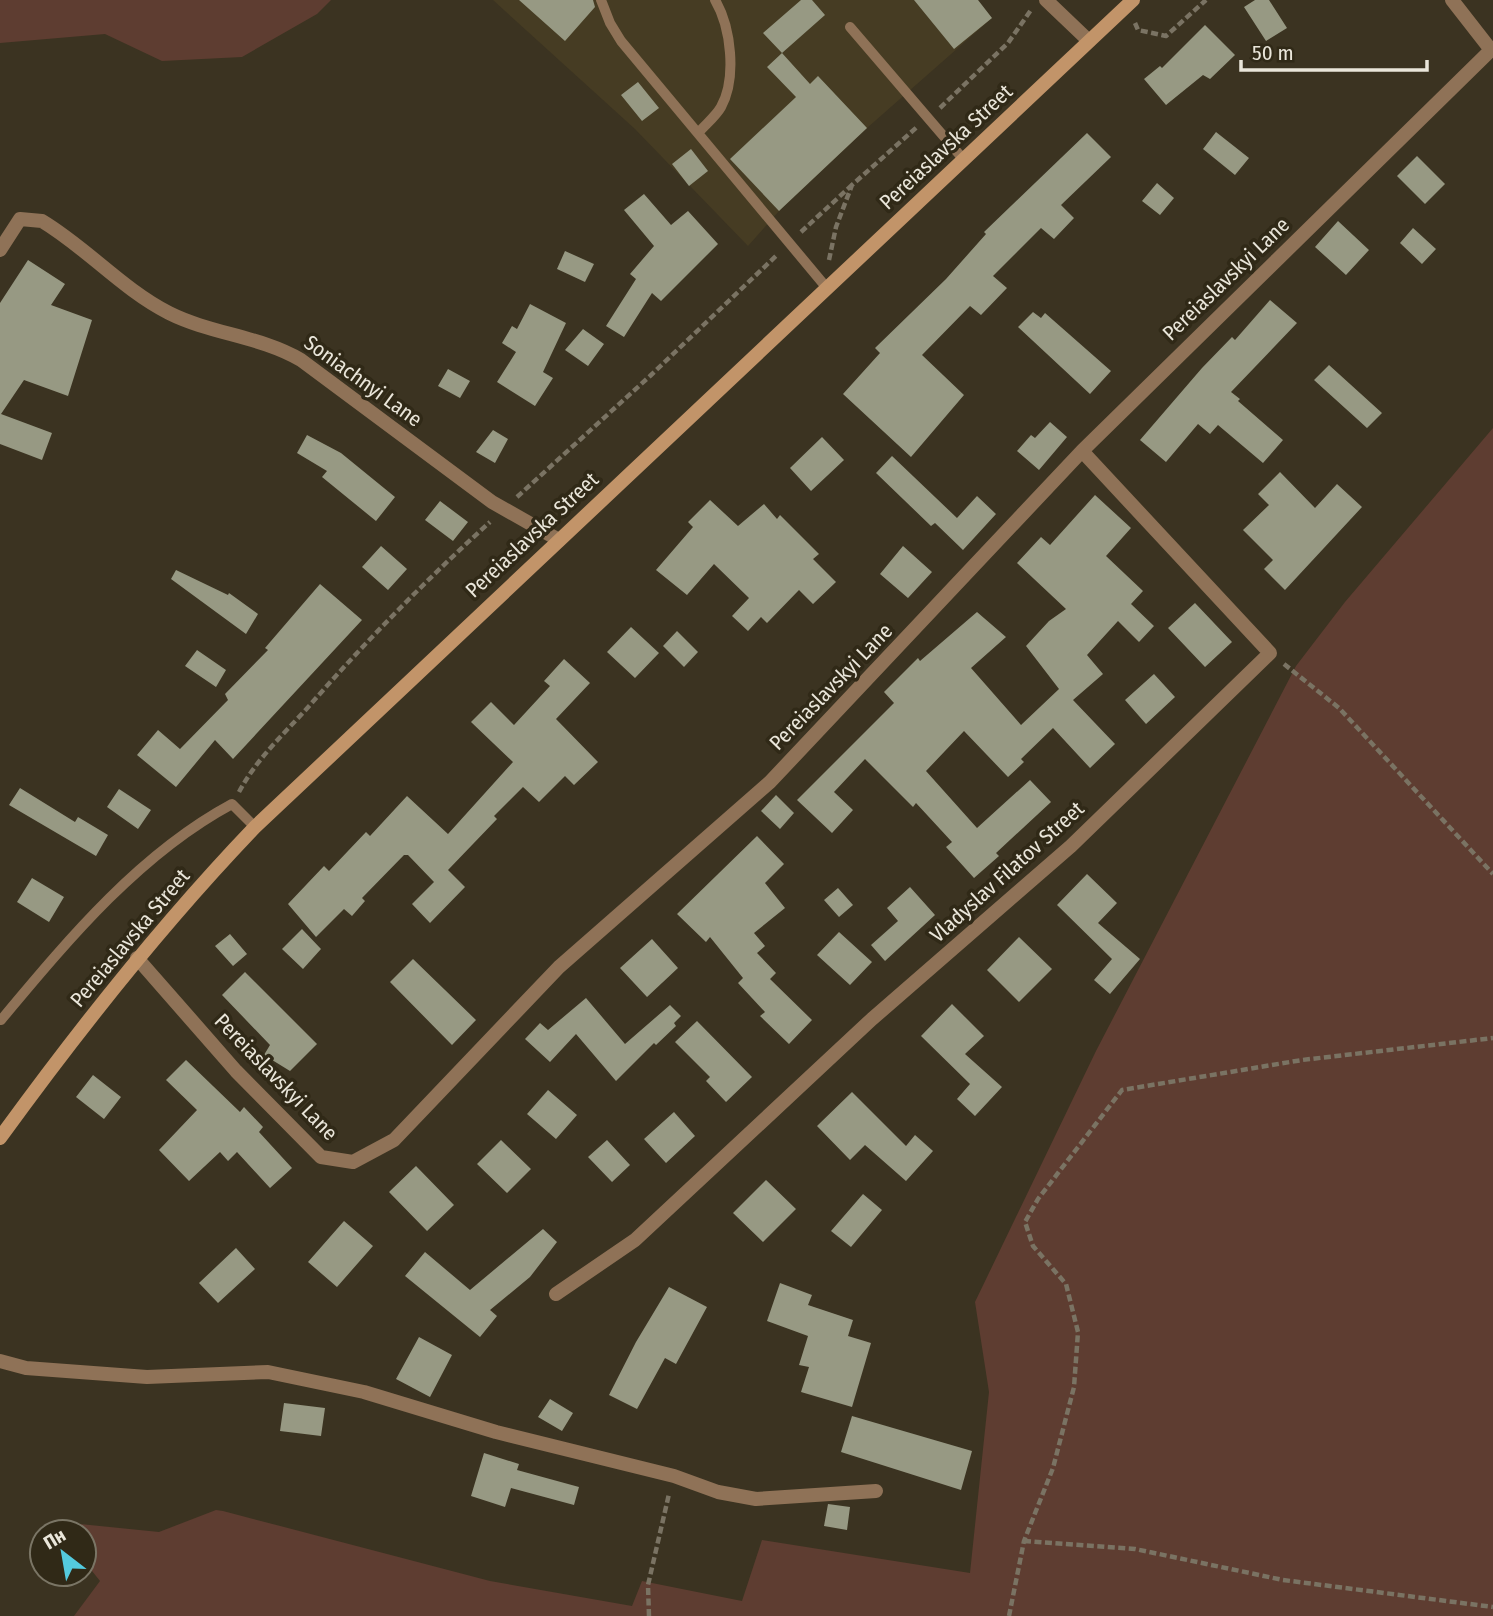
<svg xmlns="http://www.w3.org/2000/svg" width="1493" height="1616" viewBox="0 0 1493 1616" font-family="'Fira Sans Condensed',sans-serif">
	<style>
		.built { fill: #463c23 }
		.green { fill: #5e3d31 }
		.building { fill: #979983 }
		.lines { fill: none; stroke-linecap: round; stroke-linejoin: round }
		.path { stroke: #7a7363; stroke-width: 4.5; stroke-dasharray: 7 3.5; stroke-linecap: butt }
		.service { stroke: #8f7257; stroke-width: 10 }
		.minor { stroke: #8f7257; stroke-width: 14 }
		.secondary { stroke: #c29469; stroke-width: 14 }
		.labels { text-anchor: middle; stroke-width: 7; stroke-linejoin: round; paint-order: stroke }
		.street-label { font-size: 21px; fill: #eae6da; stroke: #302917 }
	</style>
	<rect width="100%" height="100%" fill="#3b3321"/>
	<!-- built -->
	<path class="built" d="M 493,0 L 978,0 L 992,18 L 867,128 L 779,211 L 748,246 L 635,129 Z"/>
	<!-- green -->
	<path class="green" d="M 0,0 L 331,0 L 317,14 L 242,57 L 162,61 L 105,34 L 0,43 Z
		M 1493,428 L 1493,1616 L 74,1616 L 100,1581 L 84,1561 L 84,1532 L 80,1532 L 80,1524 L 159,1532 L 216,1510 L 223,1511 L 490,1581 L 632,1606 L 642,1581 L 742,1601 L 762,1540 L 970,1573 L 989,1392 L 975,1302 L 1096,1051 L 1296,666 L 1345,602 Z"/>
	<!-- building -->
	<path class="building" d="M 519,0 L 593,0 L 595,7 L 565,41 Z
		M 801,0 L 812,0 L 825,15 L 782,53 L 763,33 Z
		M 914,0 L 978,0 L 992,18 L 954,49 Z
		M 1255,0 L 1269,0 L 1287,28 L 1266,41 L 1244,7 Z
		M 1205,25 L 1235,55 L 1210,79 L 1203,75 L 1166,105 L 1144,79 L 1160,66 L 1162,68 Z
		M 782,53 L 810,84 L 818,76 L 867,128 L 779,211 L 730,159 L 796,97 L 767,67 Z
		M 638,82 L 659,108 L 642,121 L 621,95 Z
		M 1216,132 L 1249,158 L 1235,175 L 1203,149 Z
		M 1087,133 L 1111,157 L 1061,205 L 1074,218 L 1054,239 L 1041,228 L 993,276 L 1007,288 L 981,315 L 970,306 L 922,355 L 964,395 L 911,457 L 843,394 L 880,353 L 875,348 L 946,279 L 986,234 L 984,232 Z
		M 691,149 L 708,171 L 689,186 L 672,164 Z
		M 1417,156 L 1445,184 L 1425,204 L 1397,176 Z
		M 1157,183 L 1174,198 L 1160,215 L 1142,201 Z
		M 644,194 L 671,225 L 688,211 L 718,244 L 661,301 L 652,293 L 624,337 L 606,326 L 636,279 L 630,274 L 654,246 L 624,210 Z
		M 1338,221 L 1369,250 L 1346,275 L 1315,247 Z
		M 1413,228 L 1436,249 L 1422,264 L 1400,243 Z
		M 565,251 L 594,264 L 585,282 L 557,269 Z
		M 28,260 L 65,284 L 51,305 L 92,320 L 68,396 L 24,380 L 1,414 L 52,433 L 42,460 L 0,444 L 0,303 Z
		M 1270,300 L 1297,323 L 1231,392 L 1240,399 L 1238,401 L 1283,440 L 1263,463 L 1218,425 L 1210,434 L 1198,424 L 1166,462 L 1140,440 L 1202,368 L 1232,337 L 1235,340 Z
		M 530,304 L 566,323 L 543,372 L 553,378 L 535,406 L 497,382 L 516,352 L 502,343 L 512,326 L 517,329 Z
		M 1033,312 L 1041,318 L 1045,313 L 1111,371 L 1090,394 L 1018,327 Z
		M 583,329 L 604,344 L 588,366 L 565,350 Z
		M 1329,365 L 1382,413 L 1367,428 L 1314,380 Z
		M 448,369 L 470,381 L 460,398 L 438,386 Z
		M 1050,422 L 1067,437 L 1039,470 L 1017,451 L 1031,435 L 1035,438 Z
		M 493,430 L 508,439 L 495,463 L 476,452 Z
		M 307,435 L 341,453 L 395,497 L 376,521 L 322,477 L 327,471 L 297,453 Z
		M 822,437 L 844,460 L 811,491 L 790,468 Z
		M 892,456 L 957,518 L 977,496 L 996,514 L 963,550 L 935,523 L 931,526 L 876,473 Z
		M 1280,472 L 1315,508 L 1337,484 L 1362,507 L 1285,590 L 1264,569 L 1273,560 L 1243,530 L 1269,505 L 1258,494 Z
		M 1095,495 L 1131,528 L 1106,556 L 1143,591 L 1131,604 L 1154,626 L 1139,642 L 1118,621 L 1087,655 L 1103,674 L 1073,700 L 1115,744 L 1090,768 L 1053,728 L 1021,759 L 1024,762 L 1008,777 L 964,731 L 926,771 L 977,828 L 1030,780 L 1051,802 L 996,853 L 999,856 L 974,878 L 946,847 L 952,842 L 916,803 L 913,807 L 865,759 L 834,792 L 853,810 L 832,833 L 797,800 L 894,703 L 884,692 L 918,658 L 920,661 L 977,612 L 1006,637 L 971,668 L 1021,725 L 1059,689 L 1026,646 L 1049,621 L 1066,609 L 1017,563 L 1041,537 L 1050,545 Z
		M 710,500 L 738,526 L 764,504 L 777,519 L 780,515 L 819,554 L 813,559 L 836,582 L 813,604 L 799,590 L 767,623 L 761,617 L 748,631 L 732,616 L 749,598 L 714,564 L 687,595 L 656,570 L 693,527 L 688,522 Z
		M 440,501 L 468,522 L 453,541 L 425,520 Z
		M 381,546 L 407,569 L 388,590 L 362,567 Z
		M 903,546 L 932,572 L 908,598 L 880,574 Z
		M 176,570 L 228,595 L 229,593 L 258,614 L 246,634 L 171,579 Z
		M 320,584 L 362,620 L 233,759 L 215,740 L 176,787 L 137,755 L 158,730 L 180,749 L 228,700 L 225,694 L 268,650 L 265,648 Z
		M 1195,603 L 1232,642 L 1205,667 L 1168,628 Z
		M 631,627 L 659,653 L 635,678 L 607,652 Z
		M 677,631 L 698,652 L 684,667 L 663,646 Z
		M 197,650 L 226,670 L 216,687 L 185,666 Z
		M 564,659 L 590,683 L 556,719 L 598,762 L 574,785 L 565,776 L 539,802 L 523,787 L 494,816 L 497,819 L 448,870 L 465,887 L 430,923 L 412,904 L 434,882 L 408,855 L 404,855 L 362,898 L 365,901 L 352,916 L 344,909 L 316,937 L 288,904 L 324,866 L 329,871 L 366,832 L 370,836 L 407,796 L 448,834 L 513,762 L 471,722 L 491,702 L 514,725 L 550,686 L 544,681 Z
		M 1154,674 L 1175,697 L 1146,724 L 1125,700 Z
		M 20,788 L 75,822 L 78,817 L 108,835 L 96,856 L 9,805 Z
		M 119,789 L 151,810 L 138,829 L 107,807 Z
		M 776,795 L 794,813 L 780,829 L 761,811 Z
		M 757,836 L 784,864 L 765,883 L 785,908 L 754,933 L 765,946 L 757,953 L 776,973 L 770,979 L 812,1020 L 789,1044 L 760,1016 L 765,1012 L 738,983 L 743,978 L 710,937 L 706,942 L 677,914 Z
		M 1087,874 L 1117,903 L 1098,923 L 1140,959 L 1110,994 L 1094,980 L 1112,959 L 1057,905 Z
		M 32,878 L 64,897 L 49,922 L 17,902 Z
		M 910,887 L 935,915 L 885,961 L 871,945 L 898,921 L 887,908 Z
		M 838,888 L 853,905 L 839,917 L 824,900 Z
		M 302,929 L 321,949 L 303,969 L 282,949 Z
		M 839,932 L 872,962 L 850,985 L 817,955 Z
		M 230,934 L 247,954 L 233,966 L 215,946 Z
		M 1019,937 L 1052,969 L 1019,1002 L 987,970 Z
		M 652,939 L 678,968 L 647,997 L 620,968 Z
		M 413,959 L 476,1020 L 452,1045 L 390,982 Z
		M 245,972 L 317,1044 L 290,1071 L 264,1055 L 270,1045 L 222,995 Z
		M 586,998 L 625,1044 L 670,1005 L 681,1016 L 674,1023 L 676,1026 L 656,1045 L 654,1043 L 616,1081 L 576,1034 L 550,1062 L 525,1039 L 540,1023 L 548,1030 Z
		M 952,1004 L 984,1036 L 965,1054 L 1002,1087 L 975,1116 L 957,1099 L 970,1084 L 921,1036 Z
		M 697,1021 L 752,1077 L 726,1102 L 706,1081 L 710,1077 L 675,1042 Z
		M 186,1060 L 240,1112 L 244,1107 L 263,1127 L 259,1132 L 292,1168 L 270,1188 L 237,1152 L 228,1161 L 220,1152 L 189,1181 L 159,1150 L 197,1110 L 166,1080 Z
		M 93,1075 L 121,1097 L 104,1119 L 76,1097 Z
		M 548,1090 L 577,1115 L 556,1139 L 527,1114 Z
		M 852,1092 L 906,1146 L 915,1135 L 933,1151 L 906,1181 L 865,1145 L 850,1160 L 817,1126 Z
		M 674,1112 L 695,1136 L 666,1163 L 644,1139 Z
		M 501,1140 L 531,1169 L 507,1193 L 477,1164 Z
		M 607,1140 L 630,1165 L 612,1182 L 588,1157 Z
		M 416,1166 L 454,1205 L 427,1231 L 389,1192 Z
		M 766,1180 L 796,1209 L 763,1242 L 733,1213 Z
		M 863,1194 L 882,1210 L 851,1247 L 831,1231 Z
		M 344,1221 L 373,1246 L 337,1287 L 308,1262 Z
		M 543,1229 L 557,1242 L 530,1277 L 490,1310 L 497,1316 L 480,1337 L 405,1276 L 425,1252 L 470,1290 Z
		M 236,1248 L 255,1269 L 218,1303 L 199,1283 Z
		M 780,1283 L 812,1295 L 808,1305 L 853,1320 L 848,1336 L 871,1343 L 852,1407 L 801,1392 L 809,1367 L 799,1365 L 808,1336 L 767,1321 Z
		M 669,1287 L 707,1307 L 676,1364 L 665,1358 L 637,1409 L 609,1395 L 636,1342 Z
		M 419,1337 L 452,1355 L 430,1397 L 396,1379 Z
		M 550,1399 L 573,1413 L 562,1431 L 538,1417 Z
		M 284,1403 L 325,1408 L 321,1436 L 280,1431 Z
		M 852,1416 L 972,1451 L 961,1490 L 841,1452 Z
		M 484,1453 L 519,1464 L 517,1470 L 579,1487 L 574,1505 L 511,1488 L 505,1507 L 471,1496 Z
		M 828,1504 L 850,1507 L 847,1530 L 824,1526 Z"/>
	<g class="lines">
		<!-- path -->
		<path class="path" d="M 1135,23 L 1138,30 L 1166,36 L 1206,0
			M 940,108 L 1008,43 L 1031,10
			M 801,232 L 852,185
			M 829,260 L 836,227 L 852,185 L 917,127
			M 517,497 L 650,376 L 777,255
			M 1284,664 L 1339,708 L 1493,874
			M 239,792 C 257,758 285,733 310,705 C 367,640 426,580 490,522
			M 1024,1541 L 1135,1549 L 1283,1580 L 1493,1607
			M 649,1616 L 648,1585 L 669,1494
			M 1009,1616 L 1024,1541 L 1053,1468 L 1074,1387 L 1078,1332 L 1066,1284 L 1033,1246 L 1025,1222 L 1038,1199 L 1122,1090 L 1302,1060 L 1493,1038"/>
		<!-- service -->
		<path class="service" d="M 601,0 L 610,23 L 621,41 L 826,287
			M 850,27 L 964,160
			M 699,132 C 706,124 716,116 721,107 C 737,78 731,27 715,0
			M 1,1020 C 68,940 139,854 232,804 L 255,827"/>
		<!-- minor -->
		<path class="minor" d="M 1046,0 L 1089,41
			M 0,250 L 20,219 L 42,221 C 87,248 122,289 169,313 C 211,334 260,336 301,360 L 492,502 L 559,540
			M 137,958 L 236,1071 L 321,1157 L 353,1162 L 394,1140 L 559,967 L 770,782 L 1082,451 L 1491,50 L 1452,0
			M 556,1294 L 635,1240 L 872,1019 L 1071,846 L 1270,653 L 1082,451
			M 0,1361 L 26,1368 L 147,1377 L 268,1372 L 364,1392 L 496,1432 L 674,1476 L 718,1492 L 756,1499 L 876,1491"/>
		<!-- secondary -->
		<path class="secondary" d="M 0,1138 C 79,1029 162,924 255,827 L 1133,0"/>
	</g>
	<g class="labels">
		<!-- street labels -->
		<g class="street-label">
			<text transform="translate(946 147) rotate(-43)" y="7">Pereiaslavska Street</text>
			<text transform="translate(1226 279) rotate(-44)" y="7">Pereiaslavskyi Lane</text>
			<text transform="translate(363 381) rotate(36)" y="7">Soniachnyi Lane</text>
			<text transform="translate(532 535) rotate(-43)" y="7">Pereiaslavska Street</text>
			<text transform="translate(831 687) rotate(-46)" y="7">Pereiaslavskyi Lane</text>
			<text transform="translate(1007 872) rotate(-42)" y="7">Vladyslav Filatov Street</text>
			<text transform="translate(130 938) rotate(-50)" y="7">Pereiaslavska Street</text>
			<text transform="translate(276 1077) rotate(46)" y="7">Pereiaslavskyi Lane</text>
		</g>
	</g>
	<!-- north arrow -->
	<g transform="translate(63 1553) rotate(329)"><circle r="33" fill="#302917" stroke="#7a7565" stroke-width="2"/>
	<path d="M0-5L12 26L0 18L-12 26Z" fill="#54cade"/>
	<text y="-10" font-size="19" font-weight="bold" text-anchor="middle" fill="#eae6da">Пн</text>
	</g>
	<!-- scale -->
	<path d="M1241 60v10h186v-10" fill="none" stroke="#eae6da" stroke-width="3.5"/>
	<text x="1252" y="60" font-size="21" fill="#eae6da" stroke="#302917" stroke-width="5" paint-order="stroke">50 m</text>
</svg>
